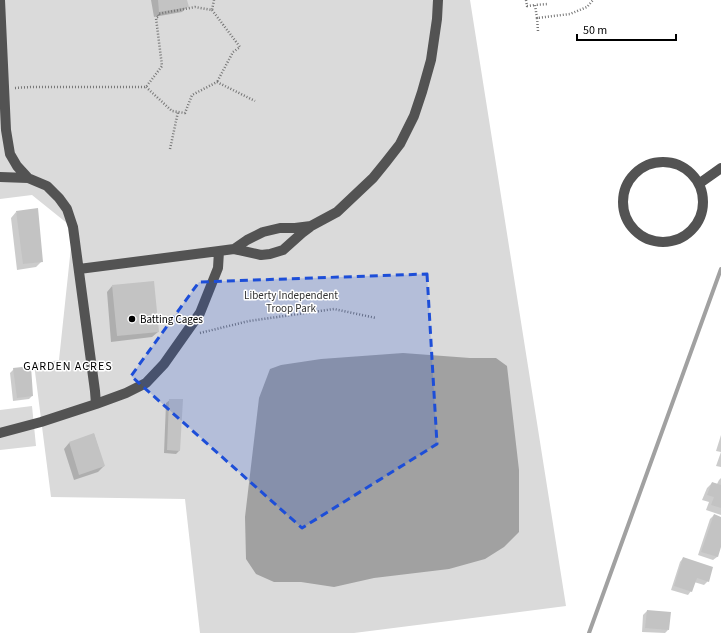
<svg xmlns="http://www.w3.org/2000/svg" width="721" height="633" viewBox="0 0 721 633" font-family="'Source Sans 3',sans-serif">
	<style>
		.green { fill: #dadada }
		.water { fill: #a1a1a1 }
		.shadow { fill: #0003 }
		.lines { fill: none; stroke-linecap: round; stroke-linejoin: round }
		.stream { stroke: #a1a1a1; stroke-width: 4 }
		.building { fill: #c3c3c3 }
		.path { stroke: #757575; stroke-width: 2.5; stroke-dasharray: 1 2; stroke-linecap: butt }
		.minor { stroke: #535353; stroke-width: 10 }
		.marked { fill: #1d4ed8; fill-opacity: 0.2; stroke: #1d4ed8; stroke-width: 3; stroke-dasharray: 8 5; stroke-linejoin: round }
		.poi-dot { fill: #000; stroke: #fff; stroke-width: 1.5 }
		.labels { text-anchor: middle; stroke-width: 3; stroke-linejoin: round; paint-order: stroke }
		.park-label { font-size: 11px; fill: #313131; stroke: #fff }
		.poi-label { font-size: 11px; fill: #000; stroke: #fff; text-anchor: start }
		.neighbourhood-label { font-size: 12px; letter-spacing: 1px; fill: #000; stroke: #fff }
	</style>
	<rect width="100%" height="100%" fill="#fff"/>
	<!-- green -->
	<path class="green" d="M 0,0 L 470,0 L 566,606 L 354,633 L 200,633 L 185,499 L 51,497 L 34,364 L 59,360 L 73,228 L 32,195 L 0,199 Z
		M 32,406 L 36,446 L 0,450 L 0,410 Z"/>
	<!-- water -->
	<path class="water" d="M 403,353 L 470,358 L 496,358 L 507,366 L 519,470 L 519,532 L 504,547 L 485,559 L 449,569 L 374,578 L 334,587 L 301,582 L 274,582 L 256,574 L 246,559 L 245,517 L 259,398 L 270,369 L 281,365 L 321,359 Z"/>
	<!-- shadow -->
	<path class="shadow" d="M 151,0 L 186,0 L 188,6 L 182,12 L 154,17 Z
		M 16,212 L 42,261 L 36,267 L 17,270 L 11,218 Z
		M 112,286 L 158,332 L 152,337 L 111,342 L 107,292 Z
		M 14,369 L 32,396 L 29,399 L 13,401 L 10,373 Z
		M 170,400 L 179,451 L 176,454 L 164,453 L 166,403 Z
		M 94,434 L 104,466 L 98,472 L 74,480 L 64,449 L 69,443 Z
		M 721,435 L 721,467 L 716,466 L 721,452 L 716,451 Z
		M 721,478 L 721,515 L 706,510 L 709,502 L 702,500 L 707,488 L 712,483 L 717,484 L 719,480 Z
		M 714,515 L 721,518 L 721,544 L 717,557 L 713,560 L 698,555 L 710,519 Z
		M 683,558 L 708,581 L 704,585 L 694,582 L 691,591 L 688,595 L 671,590 L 680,562 Z
		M 647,611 L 668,630 L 665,633 L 642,632 L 643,615 Z"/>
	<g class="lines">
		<!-- stream -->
		<path class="stream" d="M 589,633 L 721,269"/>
	</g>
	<!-- building -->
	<path class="building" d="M 158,0 L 187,0 L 189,7 L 159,12 Z
		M 38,208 L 43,262 L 23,264 L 16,211 Z
		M 154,281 L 159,332 L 117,336 L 112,285 Z
		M 31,366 L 33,396 L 17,398 L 13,368 Z
		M 169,399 L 183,399 L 180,451 L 167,450 Z
		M 94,433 L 105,466 L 79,475 L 69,442 Z
		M 712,482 L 721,485 L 721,508 L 711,505 L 714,497 L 707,495 Z
		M 714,514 L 721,517 L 721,547 L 718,557 L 701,552 Z
		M 683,557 L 713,567 L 709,582 L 697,578 L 692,592 L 674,586 Z
		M 647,610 L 671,612 L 669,630 L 645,628 Z"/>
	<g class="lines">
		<!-- path -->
		<path class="path" d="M 526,0 L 527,6 L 535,5
			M 212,10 L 240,47 L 233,52 L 217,82
			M 537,18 L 535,5 L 548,4
			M 538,31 L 537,18 L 570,14 L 587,7 L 593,0
			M 146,87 L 172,111 L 185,113 L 192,95 L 217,82 L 255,101
			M 15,88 L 30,87 L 146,87 L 162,66 L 156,18 L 159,16 L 158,14 L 195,7 L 212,10 L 214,0
			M 170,149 L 178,112
			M 200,333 L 249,321 L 334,309 L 376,318"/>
		<!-- minor -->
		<path class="minor" d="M 0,0 L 6,130 L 10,154 L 17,166 L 28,178
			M623 202a40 40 0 1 1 80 0a40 40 0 1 1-80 0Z
			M 0,177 L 28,178 L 47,186 L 59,198 L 67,209 L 73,227 L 95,391 L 96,404
			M 700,183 L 721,168
			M 234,249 L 261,255 L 270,254 L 283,250 L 302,233 L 310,227
			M 79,269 L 219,251 L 234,249 L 247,240 L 263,232 L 280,228 L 295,228 L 311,226 L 337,212 L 373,178 L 386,162 L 400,144 L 414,116 L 422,92 L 431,60 L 437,19 L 438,0
			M 0,433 L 41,422 L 96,404 L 126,393 L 146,383 L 164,364 L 200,313 L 218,268 L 219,251"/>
	</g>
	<!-- marked area -->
	<path class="marked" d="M 427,274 L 437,444 L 302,528 L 131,376 L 199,282 Z"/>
	<!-- markers -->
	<circle class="poi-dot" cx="132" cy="319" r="4"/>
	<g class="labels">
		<!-- park labels -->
		<g class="park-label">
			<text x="291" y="299">Liberty Independent<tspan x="291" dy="13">Troop Park</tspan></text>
		</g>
		<!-- poi labels -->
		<g class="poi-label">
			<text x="140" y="323">Batting Cages</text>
		</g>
		<!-- neighbourhood labels -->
		<g class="neighbourhood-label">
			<text x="68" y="370">GARDEN ACRES</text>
		</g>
	</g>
	<!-- scale -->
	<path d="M577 34v6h99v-6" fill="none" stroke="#000000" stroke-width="2"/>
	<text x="583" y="34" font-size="12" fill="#000000" stroke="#ffffff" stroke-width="3" paint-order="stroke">50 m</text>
</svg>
